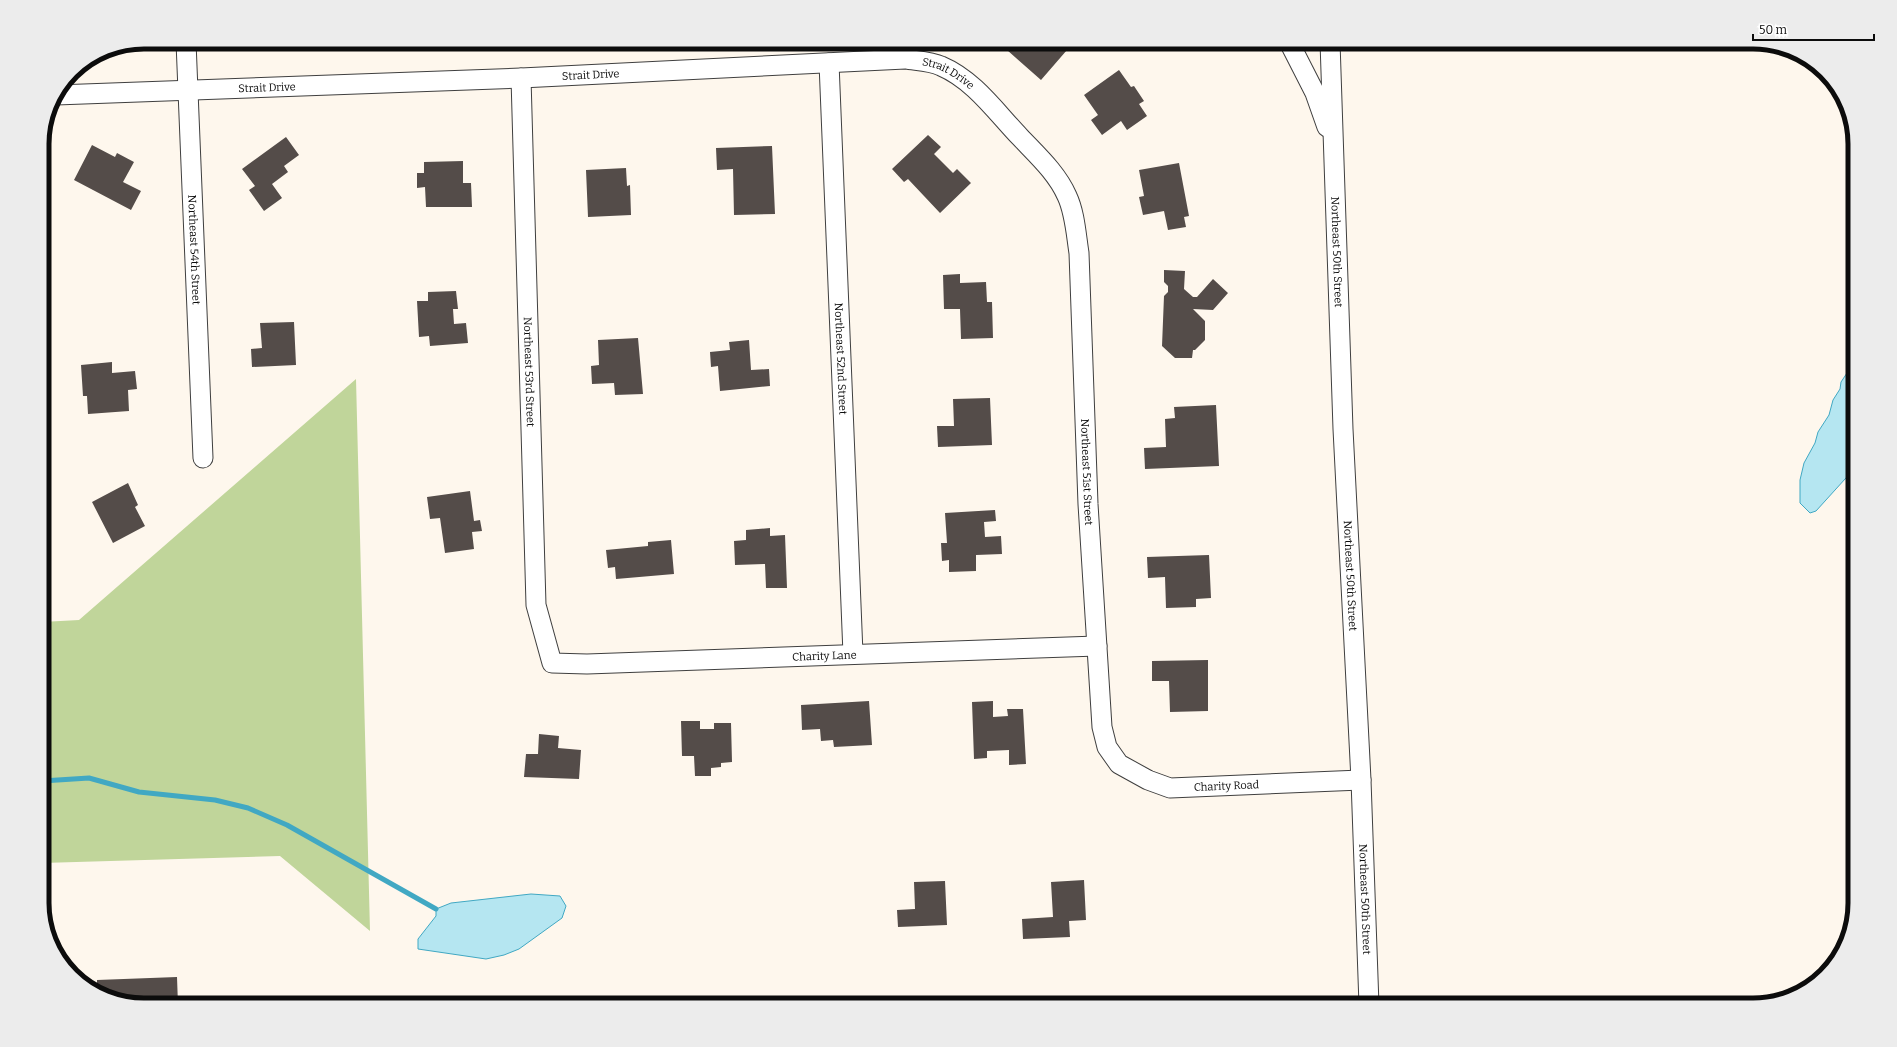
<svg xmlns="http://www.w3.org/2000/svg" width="1897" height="1047" viewBox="0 0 1897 1047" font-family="Bitter,serif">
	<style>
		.forest { fill: #c0d59a }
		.water { fill: #b5e6f1; stroke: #41a8c3 }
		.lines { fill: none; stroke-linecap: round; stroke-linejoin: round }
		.stream { stroke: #41a8c3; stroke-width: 5 }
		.building { fill: #544c49 }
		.minor-casing { stroke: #3f3f3f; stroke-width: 21 }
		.minor { stroke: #fff; stroke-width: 19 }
		.labels { text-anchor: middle; stroke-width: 4; stroke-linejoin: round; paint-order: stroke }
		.street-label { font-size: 11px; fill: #0c0c0c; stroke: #fff }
		.rim { fill: none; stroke: #0c0c0c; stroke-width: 5 }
	</style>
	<rect width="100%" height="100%" fill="#fef7ed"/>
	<!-- forest -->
	<path class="forest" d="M 356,379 L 370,931 L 280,856 L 42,863 L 42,622 L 79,620 Z"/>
	<!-- water -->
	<path class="water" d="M 1855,352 L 1855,468 L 1816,511 L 1810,513 L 1800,503 L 1800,480 L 1804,463 L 1815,443 L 1818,432 L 1829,415 L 1833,400 L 1840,389 L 1841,382 L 1847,373 L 1849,363 Z
		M 531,894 L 560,896 L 566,906 L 562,918 L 519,949 L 504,955 L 486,959 L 418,949 L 418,939 L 436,916 L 436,909 L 451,903 Z"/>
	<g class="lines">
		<!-- stream -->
		<path class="stream" d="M 42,781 L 89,778 L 139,792 L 215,800 L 248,808 L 287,825 L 436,909"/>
	</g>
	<!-- building -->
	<path class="building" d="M 998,42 L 1058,42 L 1067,50 L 1041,80 Z
		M 1119,70 L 1131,87 L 1134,86 L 1144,101 L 1139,104 L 1147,116 L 1127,130 L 1121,121 L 1102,135 L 1091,120 L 1098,115 L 1084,95 Z
		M 928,135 L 941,147 L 934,154 L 953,173 L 957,169 L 971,183 L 940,213 L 908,179 L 904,182 L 892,169 Z
		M 286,137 L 299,155 L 284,166 L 288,172 L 272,184 L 282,198 L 264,211 L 249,190 L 255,186 L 242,169 Z
		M 92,145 L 115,157 L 117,153 L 134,162 L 123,182 L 141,191 L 131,210 L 74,180 Z
		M 772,146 L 775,214 L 734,215 L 733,169 L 717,170 L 716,148 Z
		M 463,161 L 463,183 L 471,183 L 472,207 L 426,207 L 425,187 L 417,188 L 417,173 L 424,173 L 424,162 Z
		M 1179,163 L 1189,216 L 1184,217 L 1186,227 L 1168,230 L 1164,211 L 1143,215 L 1139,197 L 1144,196 L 1139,170 Z
		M 626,168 L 627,186 L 630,185 L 631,215 L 588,217 L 586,170 Z
		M 1164,270 L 1185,271 L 1184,289 L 1193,297 L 1197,297 L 1213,279 L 1228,293 L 1213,310 L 1193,309 L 1205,321 L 1205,340 L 1195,350 L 1193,350 L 1192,358 L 1175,358 L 1162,346 L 1164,296 L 1168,292 L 1168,286 L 1164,282 Z
		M 960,274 L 960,283 L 986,282 L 987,302 L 992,302 L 993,338 L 961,339 L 960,309 L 944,309 L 943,275 Z
		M 456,291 L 458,309 L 453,309 L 454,324 L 466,323 L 468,343 L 430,346 L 429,336 L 419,337 L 417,301 L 428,301 L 428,292 Z
		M 294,322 L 296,365 L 252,367 L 251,349 L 262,348 L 260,323 Z
		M 638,338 L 643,394 L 615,395 L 614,383 L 592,384 L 591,366 L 599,365 L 598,340 Z
		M 749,340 L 751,370 L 769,369 L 770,386 L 720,391 L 718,366 L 711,367 L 710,352 L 730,350 L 729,342 Z
		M 112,362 L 112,373 L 135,371 L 137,389 L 128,390 L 129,411 L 88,414 L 87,396 L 83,396 L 81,365 Z
		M 990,398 L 992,445 L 938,447 L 937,426 L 954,426 L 953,399 Z
		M 1216,405 L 1219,466 L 1145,469 L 1144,448 L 1166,447 L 1165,419 L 1175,418 L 1174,407 Z
		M 128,483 L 138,505 L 135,507 L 145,526 L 113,543 L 92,502 Z
		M 470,491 L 474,521 L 480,520 L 482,531 L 472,532 L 474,549 L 445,553 L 440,518 L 430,519 L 427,497 Z
		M 995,510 L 996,521 L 984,522 L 985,537 L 1001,536 L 1002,554 L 976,555 L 976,571 L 949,572 L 949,560 L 942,561 L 941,543 L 947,543 L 945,513 Z
		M 770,528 L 770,536 L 785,535 L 787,588 L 766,588 L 765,564 L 735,565 L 734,541 L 746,540 L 746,530 Z
		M 671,540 L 674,574 L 616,579 L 615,567 L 608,568 L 606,550 L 648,546 L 648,542 Z
		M 1209,555 L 1211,598 L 1196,599 L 1196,607 L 1166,608 L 1165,577 L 1148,578 L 1147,557 Z
		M 1208,660 L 1208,711 L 1170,712 L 1169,681 L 1152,681 L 1152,661 Z
		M 869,701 L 872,745 L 834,747 L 833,740 L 821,741 L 820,729 L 802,730 L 801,705 Z
		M 993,701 L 993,717 L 1008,716 L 1007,709 L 1023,709 L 1026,764 L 1009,765 L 1009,750 L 987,751 L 987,758 L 974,759 L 972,702 Z
		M 681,721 L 700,721 L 700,729 L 714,729 L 714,723 L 731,723 L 732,762 L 721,763 L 721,767 L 711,768 L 711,776 L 695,776 L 694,756 L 682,756 Z
		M 539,734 L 559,736 L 558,748 L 581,750 L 579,779 L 524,777 L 526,754 L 538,754 Z
		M 1084,880 L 1086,920 L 1069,921 L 1070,937 L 1023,939 L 1022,919 L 1053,917 L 1051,882 Z
		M 945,881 L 947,925 L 898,927 L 897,910 L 915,909 L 914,882 Z
		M 177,977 L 178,1005 L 144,1005 L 97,993 L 97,980 Z"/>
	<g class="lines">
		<defs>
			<g id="minor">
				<path id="s1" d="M 186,42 L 203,458"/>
				<path d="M 1289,42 L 1315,93 L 1327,127"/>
				<path id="s2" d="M 1330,42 L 1343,429 L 1361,780 L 1369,1005"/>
				<path id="s3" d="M 829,63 L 853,654"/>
				<path id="s4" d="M 521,78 L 536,605 L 552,663 L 587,664 L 1097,646"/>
				<path id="s5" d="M 56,95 L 521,78 L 905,59 C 917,61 930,61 941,66 C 974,80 996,112 1020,137 C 1037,155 1057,173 1067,196 C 1075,213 1076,234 1079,253 L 1088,504 L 1102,727 L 1107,747 L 1119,764 L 1148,780 L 1170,788 L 1361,780"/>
			</g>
		</defs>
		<!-- minor casing -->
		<use href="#minor" class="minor-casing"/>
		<!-- minor -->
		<use href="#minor" class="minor"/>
	</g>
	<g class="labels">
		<!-- street labels -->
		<g class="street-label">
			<text dy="4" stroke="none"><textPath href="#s5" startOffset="535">Strait Drive</textPath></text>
			<text dy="4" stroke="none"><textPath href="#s5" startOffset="896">Strait Drive</textPath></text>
			<text dy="4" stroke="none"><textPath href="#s5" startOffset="211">Strait Drive</textPath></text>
			<text dy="4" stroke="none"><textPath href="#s1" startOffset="208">Northeast 54th Street</textPath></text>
			<text dy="4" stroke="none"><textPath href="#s2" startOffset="210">Northeast 50th Street</textPath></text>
			<text dy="4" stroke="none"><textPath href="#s3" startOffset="296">Northeast 52nd Street</textPath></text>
			<text dy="4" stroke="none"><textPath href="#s4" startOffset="294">Northeast 53rd Street</textPath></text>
			<text dy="4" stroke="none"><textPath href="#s5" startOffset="1347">Northeast 51st Street</textPath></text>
			<text dy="4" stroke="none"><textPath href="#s2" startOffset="534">Northeast 50th Street</textPath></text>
			<text dy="4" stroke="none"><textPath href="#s4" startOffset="860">Charity Lane</textPath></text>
			<text dy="4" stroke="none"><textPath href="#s5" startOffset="1757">Charity Road</textPath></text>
			<text dy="4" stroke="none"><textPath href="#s2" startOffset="858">Northeast 50th Street</textPath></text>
		</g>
	</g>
	<!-- crop -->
	<path d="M0 0H1897V1047H0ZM144 49H1753A95 95 0 0 1 1848 144V903A95 95 0 0 1 1753 998H144A95 95 0 0 1 49 903V144A95 95 0 0 1 144 49Z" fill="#ececec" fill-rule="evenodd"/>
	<path class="rim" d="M144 49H1753A95 95 0 0 1 1848 144V903A95 95 0 0 1 1753 998H144A95 95 0 0 1 49 903V144A95 95 0 0 1 144 49Z"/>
	<!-- scale -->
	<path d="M1753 34v6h121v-6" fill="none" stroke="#0c0c0c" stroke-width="2"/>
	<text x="1759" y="34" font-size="12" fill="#0c0c0c" stroke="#ffffff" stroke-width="3" paint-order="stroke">50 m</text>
</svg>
